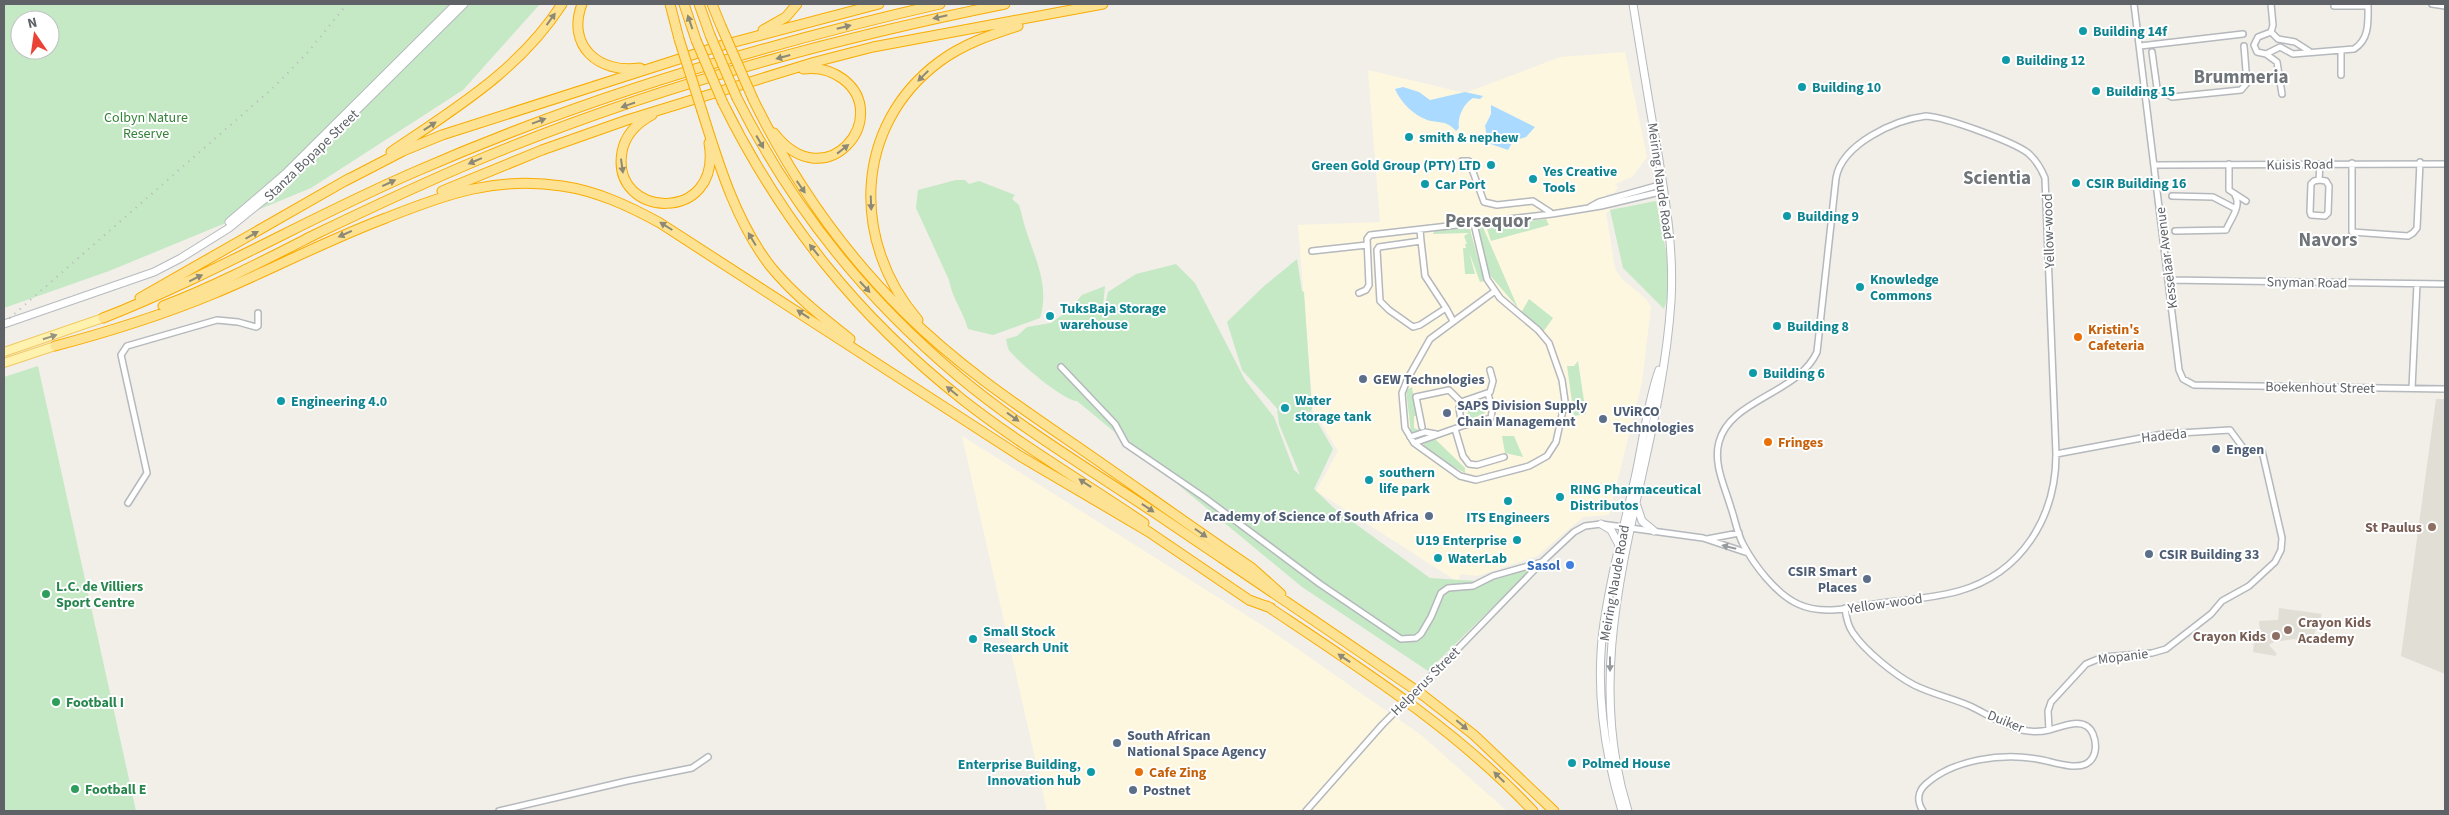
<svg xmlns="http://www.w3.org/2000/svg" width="2449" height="815" viewBox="0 0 2449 815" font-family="'Source Sans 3',sans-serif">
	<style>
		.commercial { fill: #fef7e0 }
		.education { fill: #e1ded6 }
		.green { fill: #c5e8c5; fill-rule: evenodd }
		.water { fill: #aadaff }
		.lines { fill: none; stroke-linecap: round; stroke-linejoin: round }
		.street-casing { stroke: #b5b8bc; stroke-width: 8 }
		.secondary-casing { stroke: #b6babf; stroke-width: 9 }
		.primary-casing { stroke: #f2c960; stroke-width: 10 }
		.highway-casing { stroke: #f9ab00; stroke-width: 11 }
		.street { stroke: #fff; stroke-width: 5 }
		.secondary { stroke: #fff; stroke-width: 7 }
		.primary { stroke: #fff2af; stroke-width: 8 }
		.highway { stroke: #fde293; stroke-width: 9 }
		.rail { stroke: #b6b7b8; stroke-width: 2; stroke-dasharray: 1 6; stroke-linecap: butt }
		.street-bridge-casing { stroke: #b5b8bc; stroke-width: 8; stroke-linecap: butt }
		.highway-bridge-casing { stroke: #f9ab00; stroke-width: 11; stroke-linecap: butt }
		.street-bridge { stroke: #fff; stroke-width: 5 }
		.highway-bridge { stroke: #fde293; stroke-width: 9 }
		.oneway { fill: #8e8975 }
		.oneway2 { fill: #979581 }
		.oneway3 { fill: #979a9d }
		.culture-dot { fill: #0f9aa8; stroke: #fff; stroke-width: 2 }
		.food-dot { fill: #e8710a; stroke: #fff; stroke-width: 2 }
		.service-dot { fill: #5c6f8a; stroke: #fff; stroke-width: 2 }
		.education-dot { fill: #8d6e63; stroke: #fff; stroke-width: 2 }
		.shop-dot { fill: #3f7fe0; stroke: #fff; stroke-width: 2 }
		.leisure-dot { fill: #2e9e5b; stroke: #fff; stroke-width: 2 }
		.labels { text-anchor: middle; stroke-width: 4; stroke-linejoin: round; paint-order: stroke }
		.culture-label { font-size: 14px; font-weight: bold; fill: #0d838f; stroke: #fff; text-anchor: start }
		.park-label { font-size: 14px; fill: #348238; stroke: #fff }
		.street-label { font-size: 14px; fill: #5f6368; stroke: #fff }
		.food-label { font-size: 14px; font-weight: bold; fill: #c56008; stroke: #fff; text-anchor: start }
		.service-label { font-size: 14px; font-weight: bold; fill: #4e5e75; stroke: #fff; text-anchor: start }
		.education-label { font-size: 14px; font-weight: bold; fill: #785e54; stroke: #fff; text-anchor: end }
		.shop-label { font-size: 14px; font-weight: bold; fill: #366cbe; stroke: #fff; text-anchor: end }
		.leisure-label { font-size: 14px; font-weight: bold; fill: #27864d; stroke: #fff; text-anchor: start }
		.district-label { font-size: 19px; font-weight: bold; fill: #70757a; stroke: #fff }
	</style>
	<rect width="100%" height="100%" fill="#f1efe8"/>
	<!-- commercial -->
	<path class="commercial" d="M 1625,52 L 1647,157 L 1632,177 L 1615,184 L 1618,187 L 1614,193 L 1606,194 L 1610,210 L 1606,213 L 1615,269 L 1623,280 L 1646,299 L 1651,307 L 1642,382 L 1609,515 L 1583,517 L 1537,556 L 1477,576 L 1460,574 L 1458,582 L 1316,491 L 1338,451 L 1313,410 L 1298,225 L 1380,222 L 1368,70 L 1465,93 L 1560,57 Z
		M 962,436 L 1276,634 L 1421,735 L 1507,811 L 1047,811 Z"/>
	<!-- education -->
	<path class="education" d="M 2436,399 L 2445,399 L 2445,674 L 2401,656 Z
		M 2279,608 L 2322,614 L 2311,642 L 2294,639 L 2274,642 L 2269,645 L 2277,654 L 2275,656 L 2253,652 L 2254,641 L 2257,641 L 2257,634 L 2260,634 L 2259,621 L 2278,620 Z"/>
	<!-- green -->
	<path class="green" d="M 4,4 L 540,4 L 463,90 L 311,188 L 109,271 L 4,308 ZM 20,20 L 50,20 L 50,50 L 20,50 Z
		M 956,180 L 965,180 L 969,184 L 979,181 L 1015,195 L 1012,199 L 1019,205 L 1021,212 C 1028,247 1052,280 1040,318 L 993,335 L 968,329 C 963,311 952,298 949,280 L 916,208 L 918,190 Z
		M 1656,201 L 1672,281 L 1664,309 L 1623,268 L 1610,210 Z
		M 1546,219 L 1549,225 L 1491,241 L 1486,226 Z
		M 1482,225 L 1518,308 L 1489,274 L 1477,227 Z
		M 1470,228 L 1471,233 L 1484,281 L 1480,282 L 1469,252 L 1475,274 L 1465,274 L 1463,248 L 1466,248 L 1465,244 L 1467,244 L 1464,236 L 1469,233 L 1433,234 L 1435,230 Z
		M 1297,259 L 1302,291 L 1304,292 L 1312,410 L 1297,414 L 1311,411 L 1333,449 L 1314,489 L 1335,509 L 1430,578 L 1476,581 L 1534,566 L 1428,671 L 1302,587 L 1077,401 C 1064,401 1018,362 1009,350 C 1007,347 1007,342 1006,339 L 1017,336 L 1027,327 L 1051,323 L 1070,309 L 1082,295 L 1105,286 L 1102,317 L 1108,292 L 1136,274 L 1176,264 L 1195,283 L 1245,380 L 1274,417 L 1294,470 L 1300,475 L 1279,424 L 1277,409 L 1284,416 L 1242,370 L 1227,322 L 1263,287 Z
		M 1529,299 L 1553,318 L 1543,332 L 1521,313 Z
		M 1578,361 L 1586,414 L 1574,416 L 1567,366 L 1574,366 Z
		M 38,366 L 136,811 L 4,811 L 4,377 Z
		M 1412,387 L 1417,416 L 1414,416 L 1414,428 L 1419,430 L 1411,433 L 1406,390 Z
		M 1483,401 L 1485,413 L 1469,420 L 1466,402 Z
		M 1432,436 L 1465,468 L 1465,473 L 1420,448 Z
		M 1502,436 L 1514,436 L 1523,457 L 1505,453 Z"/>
	<!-- water -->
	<path class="water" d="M 1403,87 L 1419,92 L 1430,100 L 1465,92 L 1483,96 L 1480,99 L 1473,98 C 1463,104 1457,118 1459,128 L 1456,131 C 1447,121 1442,123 1431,121 C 1415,117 1401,103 1395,89 Z
		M 1491,105 L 1535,127 L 1526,137 L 1513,141 L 1508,150 L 1488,143 L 1485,126 L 1491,114 Z"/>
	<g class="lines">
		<defs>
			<path id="street" d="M 2134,4 L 2179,370 L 2183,379 L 2194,385 L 2445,389
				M 2271,4 L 2273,25 L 2271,32
				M 2432,4 L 2445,6
				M 2334,6 L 2368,6
				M 2271,32 L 2258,37 L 2254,45 L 2257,52 L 2266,54 L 2277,62 L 2282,94
				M 2271,32 L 2278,39 L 2295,42 L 2309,51
				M 2140,46 L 2243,34
				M 2152,52 L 2157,88 L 2172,97 L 2241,90 L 2247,83 L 2244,46
				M 2266,54 L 2280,47 L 2293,54 L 2354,49 C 2370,39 2368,21 2368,4
				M 2341,75 L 2341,52
				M 1926,116 C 1945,117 2012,141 2028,153 C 2036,160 2041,168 2045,178 L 2056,454 C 2056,517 2022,573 1959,591 C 1934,598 1906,600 1881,603 C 1855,607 1823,616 1798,604 C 1776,594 1754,565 1743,544 C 1737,533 1735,519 1731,508 C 1725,487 1713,464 1719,442 C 1730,399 1798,394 1817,352 L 1836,178 C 1842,144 1894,120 1926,116 Z
				M 1462,161 L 1469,161 L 1484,202 L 1497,205 L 1533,201 L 1550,212
				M 2352,163 L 2352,232 L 2408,236 L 2413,233 L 2417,228 L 2420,162
				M 2229,164 L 2229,190 L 2246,201
				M 2155,165 L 2445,164
				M 2319,180 L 2314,181 L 2311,184 L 2310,212 L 2311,215 L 2325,216 L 2328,213 L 2329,186 L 2326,181 L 2319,180 L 2320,164
				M 2172,196 L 2213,197 L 2236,209
				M 1590,207 L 1599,202 L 1663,184
				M 1474,224 L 1487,279 L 1500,298 L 1538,330 L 1549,343 L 1562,380 L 1565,401 L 1556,442 L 1547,456 L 1529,466 L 1476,480 L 1460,476 L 1414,443 L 1405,428 L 1402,393 L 1408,378 L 1430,339 L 1495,291
				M 1420,230 L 1421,241 L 1379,247 L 1377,250 L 1380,301 L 1389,310 L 1413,327 L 1420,325 L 1446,308 L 1425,276 L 1421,241
				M 2175,231 L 2226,230 C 2230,220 2242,206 2235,195
				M 1312,251 L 1367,245
				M 2168,280 L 2445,284
				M 1359,293 L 1366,290 L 1369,285 L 1367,239 L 1370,235 L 1552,214 L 1601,206 L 1664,191
				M 1446,308 L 1453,321
				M 1061,367 L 1115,424 L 1126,444 L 1205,498 L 1320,584 L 1401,639 L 1416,638 L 1421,634 L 1431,617 L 1441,593 L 1448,588 L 1473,586 L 1493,576 L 1542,562
				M 2412,388 L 2417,284
				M 1462,426 L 1491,418 L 1492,411 L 1488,393
				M 1422,427 L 1416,397 L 1449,390 L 1461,402
				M 1455,429 L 1463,456 L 1469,464 L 1477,465 L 1504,457
				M 1410,437 L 1425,432 L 1436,434
				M 1414,443 L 1462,426 L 1459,408 L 1461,402 L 1490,392 L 1493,381 L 1490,370
				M 128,503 L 147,473 L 121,355 L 127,346 L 217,320 L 238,322 L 256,327 L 258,326 L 258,313
				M 1707,539 L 1739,533
				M 1845,608 C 1846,617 1848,626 1853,633 C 1865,651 1895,675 1914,685 C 1932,694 1952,698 1970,706 C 1987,714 2004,726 2022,730 C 2031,732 2040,732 2049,730 C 2062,727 2085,715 2093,734 C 2097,744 2097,758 2086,764 C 2073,770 2051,761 2037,759 C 2002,753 1954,759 1926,784 C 1917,792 1917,802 1923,811
				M 1444,663 L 1542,562 L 1574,532 L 1585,526 L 1601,524 L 1703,538 L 1748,553
				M 2049,730 L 2048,711 L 2051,702 L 2086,664 L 2103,657 L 2152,653 L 2166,649 L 2211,614 L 2222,601 L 2249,586 L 2275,562 L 2281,550 L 2282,538 L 2262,451 L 2244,449 L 2230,430 L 2163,434 L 2056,454
				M 499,811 L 627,781 L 692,768 L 708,757
				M 1306,811 L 1382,725"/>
			<path id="secondary" d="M 229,222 L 285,174 L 456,4
				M 4,324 L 154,272 L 181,258 L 229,228 L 277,189 L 464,4
				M 1637,506 L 1642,521 L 1654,531
				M 1601,524 L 1611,530 L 1619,545
				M 1622,811 C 1604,751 1595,685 1604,623 C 1611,574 1624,526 1635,478 C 1643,442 1647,404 1659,370
				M 1628,811 C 1573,636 1660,475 1671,301 C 1674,251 1666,203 1658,154 C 1649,104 1641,54 1633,4"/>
			<path id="primary" d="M 4,352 L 103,318
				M 4,363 L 55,346"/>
			<path id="highway" d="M 582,4 C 566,46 599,74 640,68
				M 670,4 L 679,39
				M 684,4 L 696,40
				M 699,4 L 710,35
				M 712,4 L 721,26
				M 763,30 L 786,17 L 797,4
				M 737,98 C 791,206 865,298 958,376 C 1019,427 1089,469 1155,513 C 1245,574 1335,634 1424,696 L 1474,735 L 1554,811
				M 753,99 C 792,179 841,250 905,313 C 957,365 1018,406 1078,447 C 1136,487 1193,528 1252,568 L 1281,594
				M 723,103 C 782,222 858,317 963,400 C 1019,444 1085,483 1144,523
				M 702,111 C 719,165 736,222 771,267 C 794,295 822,317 850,339
				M 652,115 C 637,123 625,135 622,152 C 610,219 723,225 709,143
				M 774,133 C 826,200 893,117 843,79 C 831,70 818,67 803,69
				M 391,152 C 454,109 520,70 562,4
				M 345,181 L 403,151 L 442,135 L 723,45 L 879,4
				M 442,191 L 542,150 L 627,120 L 815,62 L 873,47 L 1103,4
				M 140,298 L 350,178
				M 163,306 C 215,286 265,260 314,235 C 368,209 423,183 478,160 C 647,89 826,40 1005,4
				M 103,318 C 211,276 310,217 417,171 C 586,97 761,45 940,4
				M 918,320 C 851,242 853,126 939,62 C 963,44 990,35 1018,26
				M 55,346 C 108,332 162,315 213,294 C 271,270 327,240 386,218 C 446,194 496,176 562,186 C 597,191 629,206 660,223 L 1020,456 L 1149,532 L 1249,600 L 1271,608
				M 1267,606 C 1360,668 1456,729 1533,811"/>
		</defs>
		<!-- street casing -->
		<use href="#street" class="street-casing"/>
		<!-- secondary casing -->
		<use href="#secondary" class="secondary-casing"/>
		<!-- primary casing -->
		<use href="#primary" class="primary-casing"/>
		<!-- highway casing -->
		<use href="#highway" class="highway-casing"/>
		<!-- street -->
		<use href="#street" class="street"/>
		<!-- secondary -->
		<use href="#secondary" class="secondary"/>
		<!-- primary -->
		<use href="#primary" class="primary"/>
		<!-- highway -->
		<use href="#highway" class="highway"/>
		<!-- rail -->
		<path class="rail" d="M 4,323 L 274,87 L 308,52 L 347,4"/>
		<defs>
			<path id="street-bridge" d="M 1382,725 L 1444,663"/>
			<path id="highway-bridge" d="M 721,26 L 753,99
				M 710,35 L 737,98
				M 679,39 L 702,111
				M 696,40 L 723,103"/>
		</defs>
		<!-- street-bridge casing -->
		<use href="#street-bridge" class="street-bridge-casing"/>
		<!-- highway-bridge casing -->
		<use href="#highway-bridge" class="highway-bridge-casing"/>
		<!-- street-bridge -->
		<use href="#street-bridge" class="street-bridge"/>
		<!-- highway-bridge -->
		<use href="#highway-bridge" class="highway-bridge"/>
	</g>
	<!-- one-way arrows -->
	<defs><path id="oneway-solid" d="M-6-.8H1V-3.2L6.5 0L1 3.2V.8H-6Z" transform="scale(1.25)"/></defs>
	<g class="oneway">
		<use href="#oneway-solid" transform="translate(940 17) rotate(167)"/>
		<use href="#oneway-solid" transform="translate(551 19) rotate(-54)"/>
		<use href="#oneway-solid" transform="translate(690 22) rotate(-109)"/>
		<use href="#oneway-solid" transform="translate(844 27) rotate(-14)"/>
		<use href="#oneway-solid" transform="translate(783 57) rotate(165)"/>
		<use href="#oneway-solid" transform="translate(923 76) rotate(135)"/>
		<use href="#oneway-solid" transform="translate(628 105) rotate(161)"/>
		<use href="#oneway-solid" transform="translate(539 121) rotate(-20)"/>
		<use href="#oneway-solid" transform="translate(430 126) rotate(-33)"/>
		<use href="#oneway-solid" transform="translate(760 142) rotate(60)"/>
		<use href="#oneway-solid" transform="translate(843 149) rotate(-38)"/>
		<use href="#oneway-solid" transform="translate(475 161) rotate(157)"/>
		<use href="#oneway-solid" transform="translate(622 166) rotate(82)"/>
		<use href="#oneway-solid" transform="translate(389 183) rotate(-25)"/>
		<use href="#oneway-solid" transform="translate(801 187) rotate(55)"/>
		<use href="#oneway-solid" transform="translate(871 203) rotate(88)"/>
		<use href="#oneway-solid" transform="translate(666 226) rotate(-148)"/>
		<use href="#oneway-solid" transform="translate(345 234) rotate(156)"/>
		<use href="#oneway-solid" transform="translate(252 235) rotate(-30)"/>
		<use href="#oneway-solid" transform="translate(752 239) rotate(-121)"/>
		<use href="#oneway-solid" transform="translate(814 250) rotate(-129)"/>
		<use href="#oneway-solid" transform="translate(196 278) rotate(-26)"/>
		<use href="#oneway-solid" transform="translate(865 287) rotate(47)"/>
		<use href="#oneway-solid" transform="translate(803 314) rotate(-147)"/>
		<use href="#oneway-solid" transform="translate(952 391) rotate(-141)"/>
		<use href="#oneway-solid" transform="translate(1013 417) rotate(36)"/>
		<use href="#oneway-solid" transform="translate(1085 483) rotate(-146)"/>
		<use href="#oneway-solid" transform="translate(1148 508) rotate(34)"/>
		<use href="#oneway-solid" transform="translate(1201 533) rotate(35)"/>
		<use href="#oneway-solid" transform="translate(1344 658) rotate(-146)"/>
		<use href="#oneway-solid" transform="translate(1462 725) rotate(40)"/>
		<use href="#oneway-solid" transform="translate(1499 777) rotate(-136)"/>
	</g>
	<use class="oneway2" href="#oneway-solid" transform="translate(50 337) rotate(-18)"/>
	<g class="oneway3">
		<use href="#oneway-solid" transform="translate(1729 547) rotate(-166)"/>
		<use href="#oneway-solid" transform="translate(1610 664) rotate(90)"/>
	</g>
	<!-- markers -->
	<g class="culture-dot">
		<circle cx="2083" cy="31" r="5"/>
		<circle cx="2006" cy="60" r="5"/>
		<circle cx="1802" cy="87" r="5"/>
		<circle cx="2096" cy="91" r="5"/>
		<circle cx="1409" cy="137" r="5"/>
		<circle cx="1491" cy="165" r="5"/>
		<circle cx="1533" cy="179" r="5"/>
		<circle cx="2076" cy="183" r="5"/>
		<circle cx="1425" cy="184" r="5"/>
		<circle cx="1787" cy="216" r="5"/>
		<circle cx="1860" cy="287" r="5"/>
		<circle cx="1050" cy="316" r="5"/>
		<circle cx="1777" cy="326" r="5"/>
		<circle cx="1753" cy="373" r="5"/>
		<circle cx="281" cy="401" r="5"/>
		<circle cx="1285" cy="408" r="5"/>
		<circle cx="1369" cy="480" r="5"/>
		<circle cx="1560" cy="497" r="5"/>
		<circle cx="1508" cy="501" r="5"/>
		<circle cx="1517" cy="540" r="5"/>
		<circle cx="1438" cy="558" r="5"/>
		<circle cx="973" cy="639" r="5"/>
		<circle cx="1572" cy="763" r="5"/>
		<circle cx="1091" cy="772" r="5"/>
	</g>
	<g class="food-dot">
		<circle cx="2078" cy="337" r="5"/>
		<circle cx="1768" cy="442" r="5"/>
		<circle cx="1139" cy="772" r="5"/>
	</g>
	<g class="service-dot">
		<circle cx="1363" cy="379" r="5"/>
		<circle cx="1447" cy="413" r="5"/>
		<circle cx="1603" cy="419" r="5"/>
		<circle cx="2216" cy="449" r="5"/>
		<circle cx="1429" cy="516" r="5"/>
		<circle cx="2149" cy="554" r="5"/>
		<circle cx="1867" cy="579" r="5"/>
		<circle cx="1117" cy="743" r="5"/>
		<circle cx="1133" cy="790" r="5"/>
	</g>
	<g class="education-dot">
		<circle cx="2432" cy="527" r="5"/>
		<circle cx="2288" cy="630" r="5"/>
		<circle cx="2276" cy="636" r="5"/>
	</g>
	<circle class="shop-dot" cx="1570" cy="565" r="5"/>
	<g class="leisure-dot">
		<circle cx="46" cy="594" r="5"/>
		<circle cx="56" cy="702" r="5"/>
		<circle cx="75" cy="789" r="5"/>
	</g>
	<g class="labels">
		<!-- culture labels -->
		<g class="culture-label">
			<text x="2093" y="36">Building 14f</text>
			<text x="2016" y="65">Building 12</text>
			<text x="1812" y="92">Building 10</text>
			<text x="2106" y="96">Building 15</text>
			<text x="1419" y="142">smith &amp; nephew</text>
			<text x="1481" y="170" text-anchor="end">Green Gold Group (PTY) LTD</text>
			<text x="1543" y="176">Yes Creative<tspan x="1543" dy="16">Tools</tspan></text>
			<text x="2086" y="188">CSIR Building 16</text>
			<text x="1435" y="189">Car Port</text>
			<text x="1797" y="221">Building 9</text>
			<text x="1870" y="284">Knowledge<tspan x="1870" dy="16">Commons</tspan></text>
			<text x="1060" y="313">TuksBaja Storage<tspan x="1060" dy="16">warehouse</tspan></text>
			<text x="1787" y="331">Building 8</text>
			<text x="1763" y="378">Building 6</text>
			<text x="1295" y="405">Water<tspan x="1295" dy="16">storage tank</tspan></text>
			<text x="291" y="406">Engineering 4.0</text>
			<text x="1379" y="477">southern<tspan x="1379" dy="16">life park</tspan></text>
			<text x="1570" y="494">RING Pharmaceutical<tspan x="1570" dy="16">Distributos</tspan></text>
			<text x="1508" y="522" text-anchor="middle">ITS Engineers</text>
			<text x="1507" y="545" text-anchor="end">U19 Enterprise</text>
			<text x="1448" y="563">WaterLab</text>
			<text x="983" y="636">Small Stock<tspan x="983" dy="16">Research Unit</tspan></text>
			<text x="1582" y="768">Polmed House</text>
			<text x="1081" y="769" text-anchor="end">Enterprise Building,<tspan x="1081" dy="16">Innovation hub</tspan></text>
		</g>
		<!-- park labels -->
		<g class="park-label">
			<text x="146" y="122">Colbyn Nature<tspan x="146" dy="16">Reserve</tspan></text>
		</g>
		<!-- street labels -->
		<g class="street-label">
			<text transform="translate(311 155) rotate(-44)" y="5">Stanza Bopape Street</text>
			<text transform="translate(2300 164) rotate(-1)" y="5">Kuisis Road</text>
			<text transform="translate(1661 181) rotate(82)" y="5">Meiring Naude Road</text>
			<text transform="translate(2048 231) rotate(-92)" y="5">Yellow-wood</text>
			<text transform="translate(2166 258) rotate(-97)" y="5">Kesselaar Avenue</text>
			<text transform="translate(2307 282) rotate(1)" y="5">Snyman Road</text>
			<text transform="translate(2320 387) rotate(1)" y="5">Boekenhout Street</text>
			<text transform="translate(2164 435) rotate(-6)" y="5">Hadeda</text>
			<text transform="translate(1614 583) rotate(-80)" y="5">Meiring Naude Road</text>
			<text transform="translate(1885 603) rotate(-8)" y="5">Yellow-wood</text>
			<text transform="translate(2123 656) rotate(-7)" y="5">Mopanie</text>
			<text transform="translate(1425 681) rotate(-45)" y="5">Helperus Street</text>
			<text transform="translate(2006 721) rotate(22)" y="5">Duiker</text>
		</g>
		<!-- food labels -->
		<g class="food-label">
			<text x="2088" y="334">Kristin's<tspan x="2088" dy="16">Cafeteria</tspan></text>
			<text x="1778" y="447">Fringes</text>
			<text x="1149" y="777">Cafe Zing</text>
		</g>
		<!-- service labels -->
		<g class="service-label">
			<text x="1373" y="384">GEW Technologies</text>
			<text x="1457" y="410">SAPS Division Supply<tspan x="1457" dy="16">Chain Management</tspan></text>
			<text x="1613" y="416">UViRCO<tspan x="1613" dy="16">Technologies</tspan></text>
			<text x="2226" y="454">Engen</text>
			<text x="1419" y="521" text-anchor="end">Academy of Science of South Africa</text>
			<text x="2159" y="559">CSIR Building 33</text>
			<text x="1857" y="576" text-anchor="end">CSIR Smart<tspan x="1857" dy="16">Places</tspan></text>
			<text x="1127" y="740">South African<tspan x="1127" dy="16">National Space Agency</tspan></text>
			<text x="1143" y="795">Postnet</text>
		</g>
		<!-- education labels -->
		<g class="education-label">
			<text x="2422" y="532">St Paulus</text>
			<text x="2298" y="627" text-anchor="start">Crayon Kids<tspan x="2298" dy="16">Academy</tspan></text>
			<text x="2266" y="641">Crayon Kids</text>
		</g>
		<!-- shop labels -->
		<g class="shop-label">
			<text x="1560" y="570">Sasol</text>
		</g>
		<!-- leisure labels -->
		<g class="leisure-label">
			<text x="56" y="591">L.C. de Villiers<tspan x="56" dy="16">Sport Centre</tspan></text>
			<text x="66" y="707">Football I</text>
			<text x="85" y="794">Football E</text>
		</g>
		<!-- district labels -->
		<g class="district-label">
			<text x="2241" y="83">Brummeria</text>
			<text x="1997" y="184">Scientia</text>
			<text x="1488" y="227">Persequor</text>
			<text x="2328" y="246">Navors</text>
		</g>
	</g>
	<!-- border -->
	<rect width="2449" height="815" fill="none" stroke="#5f6368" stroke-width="10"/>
	<!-- north arrow -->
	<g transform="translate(35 35) rotate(347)"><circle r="24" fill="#ffffff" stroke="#bfc1c3"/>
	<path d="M0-4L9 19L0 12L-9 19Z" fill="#ea4335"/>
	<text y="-8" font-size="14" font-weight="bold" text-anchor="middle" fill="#5f6368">N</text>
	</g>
</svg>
